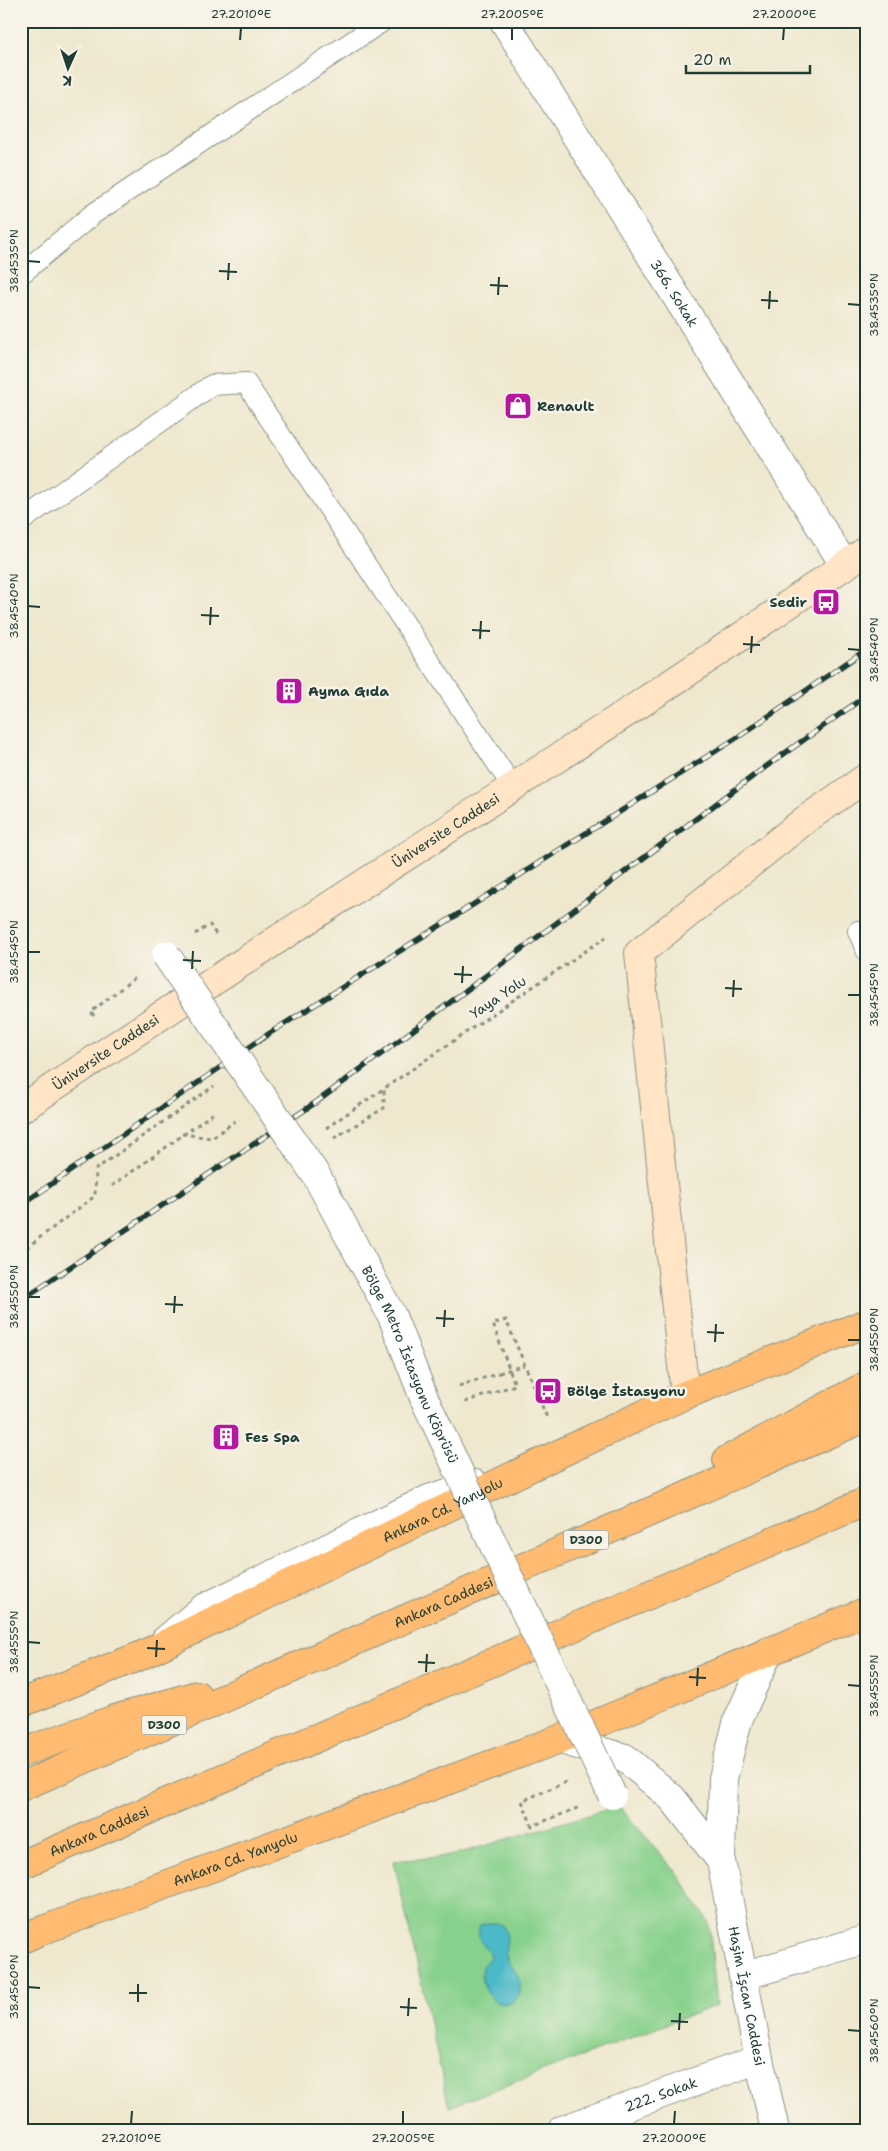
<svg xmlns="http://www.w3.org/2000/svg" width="888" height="2151" viewBox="0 0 888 2151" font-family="'Shantell Sans',sans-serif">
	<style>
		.green { fill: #88d18c; stroke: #548760 }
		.water { fill: #4cb9c8; stroke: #367b7e }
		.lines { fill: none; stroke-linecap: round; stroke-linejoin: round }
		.service-casing { stroke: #879282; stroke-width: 22 }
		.minor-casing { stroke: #879282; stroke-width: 30 }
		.tertiary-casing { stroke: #879282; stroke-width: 30 }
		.secondary-casing { stroke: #879282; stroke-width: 30 }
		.primary-casing { stroke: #879282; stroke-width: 30 }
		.trunk-casing { stroke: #879282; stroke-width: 30 }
		.path { stroke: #879282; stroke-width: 3; stroke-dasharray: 4 4; stroke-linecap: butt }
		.service { stroke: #fff; stroke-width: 20 }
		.minor { stroke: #fff; stroke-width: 28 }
		.tertiary { stroke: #fff; stroke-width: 28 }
		.secondary { stroke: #ffe4c6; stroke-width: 28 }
		.primary { stroke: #febb71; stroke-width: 28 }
		.trunk { stroke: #febb71; stroke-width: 28 }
		.rail-casing { stroke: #1f3d34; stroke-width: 5.5 }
		.rail { stroke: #f7f3e8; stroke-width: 4; stroke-dasharray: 11; stroke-linecap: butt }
		.pedestrian-bridge-casing { stroke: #879282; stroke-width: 30; stroke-linecap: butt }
		.path-bridge { stroke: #879282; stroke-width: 3; stroke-dasharray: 4 4; stroke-linecap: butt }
		.pedestrian-bridge { stroke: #fff; stroke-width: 28 }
		.ticks { fill: none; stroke: #1f3d34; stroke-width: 2 }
		.labels { text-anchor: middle; stroke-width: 5; stroke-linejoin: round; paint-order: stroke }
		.shield { fill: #f7f3e8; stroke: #60746a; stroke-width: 1 }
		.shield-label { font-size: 12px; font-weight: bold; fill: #1f3d34 }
		.street-label { font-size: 14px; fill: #1f3d34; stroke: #f7f3e8 }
		.poi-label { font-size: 14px; font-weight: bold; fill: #1f3d34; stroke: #f7f3e8; text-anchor: start }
		.neatline { fill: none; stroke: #1f3d34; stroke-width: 2 }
		.ticks-label { font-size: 12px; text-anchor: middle; fill: #1f3d34 }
	</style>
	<rect width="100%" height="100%" fill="#f7f3e8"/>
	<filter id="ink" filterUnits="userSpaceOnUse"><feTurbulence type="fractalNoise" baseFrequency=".02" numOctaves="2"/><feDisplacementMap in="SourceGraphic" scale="10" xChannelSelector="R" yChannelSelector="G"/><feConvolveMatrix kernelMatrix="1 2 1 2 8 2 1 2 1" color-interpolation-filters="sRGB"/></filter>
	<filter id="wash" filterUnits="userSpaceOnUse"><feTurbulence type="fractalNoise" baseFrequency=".0096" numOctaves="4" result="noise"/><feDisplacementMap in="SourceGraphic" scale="20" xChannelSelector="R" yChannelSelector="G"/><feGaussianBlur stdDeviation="1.12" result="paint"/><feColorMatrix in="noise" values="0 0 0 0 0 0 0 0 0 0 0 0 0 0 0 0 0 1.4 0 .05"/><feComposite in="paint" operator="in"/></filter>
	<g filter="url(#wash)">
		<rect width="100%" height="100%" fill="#efe8cf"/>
		<!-- green -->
		<path class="green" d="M 619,1806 L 678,1874 L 709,1923 L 717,2005 L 449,2107 L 394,1861 L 450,1856 Z"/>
		<!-- water -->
		<path class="water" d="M 488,1923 L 496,1923 L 503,1926 C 512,1940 502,1946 507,1959 C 510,1966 517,1972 519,1979 C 528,2004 496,2015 485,1988 C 484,1985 481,1981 481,1977 C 481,1969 486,1963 490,1956 C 485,1941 475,1944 480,1925 Z"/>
	</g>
	<g filter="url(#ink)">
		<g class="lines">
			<defs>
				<path id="service" d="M 21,274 L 93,214 L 383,21
					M 21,521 L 212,385 L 246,383 L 512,786
					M 858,931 L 867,952
					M 162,1638 L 201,1605 L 428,1495 L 476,1480"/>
				<g id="minor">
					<path id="s1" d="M 769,1651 L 738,1720 L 723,1778 L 721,1861 L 759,2059 L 775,2130"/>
					<path d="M 571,1743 L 625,1758 L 672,1798 L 721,1861"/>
					<path d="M 743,1976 L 867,1939"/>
					<path id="s2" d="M 562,2130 L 759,2059"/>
				</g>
				<g id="tertiary">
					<path id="s3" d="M 504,21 L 845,566"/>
				</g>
				<g id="secondary">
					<path id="s4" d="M 21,1109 C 301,919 590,744 867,550"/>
					<path d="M 685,1395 L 639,953 L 805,820 L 867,777"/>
				</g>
				<g id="primary">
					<path id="s5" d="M 21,1703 L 140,1656 L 550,1458 L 685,1395 L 867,1323"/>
					<path id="s6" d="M 22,1939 L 43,1930 L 557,1740 L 867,1611"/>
				</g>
				<g id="trunk">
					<path d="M 727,1460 L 867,1385"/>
					<path d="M 21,1753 L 112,1720 L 197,1695"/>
					<path id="s7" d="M 21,1787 L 867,1417"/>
					<path id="s8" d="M 21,1865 L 867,1501"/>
					<path d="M 21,1937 L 43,1930"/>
				</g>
			</defs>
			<!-- service casing -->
			<use href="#service" class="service-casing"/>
			<!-- minor casing -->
			<use href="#minor" class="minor-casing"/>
			<!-- tertiary casing -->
			<use href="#tertiary" class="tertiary-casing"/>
			<!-- secondary casing -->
			<use href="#secondary" class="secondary-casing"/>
			<!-- primary casing -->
			<use href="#primary" class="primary-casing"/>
			<!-- trunk casing -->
			<use href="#trunk" class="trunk-casing"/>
			<!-- path -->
			<path class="path" d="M 195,934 L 210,925 L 217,936
				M 94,1016 L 91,1012 L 137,976
				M 326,1128 L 606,937
				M 182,1134 L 212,1138 L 235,1121
				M 334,1138 L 384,1108 L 384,1088
				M 112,1186 L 215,1112
				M 26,1248 L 95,1196 L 96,1169 L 214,1086
				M 459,1386 L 499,1373
				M 465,1402 L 515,1385 L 493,1324 L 506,1320 L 548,1420
				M 566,1782 L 522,1801 L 532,1826 L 580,1807"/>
			<!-- service -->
			<use href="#service" class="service"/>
			<!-- minor -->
			<use href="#minor" class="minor"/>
			<!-- tertiary -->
			<use href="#tertiary" class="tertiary"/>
			<!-- secondary -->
			<use href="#secondary" class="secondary"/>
			<!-- primary -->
			<use href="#primary" class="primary"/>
			<!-- trunk -->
			<use href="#trunk" class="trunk"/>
			<defs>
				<path id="rail" d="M 21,1205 L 270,1033 L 738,737 L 867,649
					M 21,1300 L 318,1101 L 764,768 L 867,695"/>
			</defs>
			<!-- rail casing -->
			<use href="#rail" class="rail-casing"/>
			<!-- rail -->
			<use href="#rail" class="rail"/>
			<defs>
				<g id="pedestrian-bridge">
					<path id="s9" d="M 166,955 L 316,1175 L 392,1316 L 424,1398 L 612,1795"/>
				</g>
			</defs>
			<!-- pedestrian-bridge casing -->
			<use href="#pedestrian-bridge" class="pedestrian-bridge-casing"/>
			<!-- path-bridge -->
			<path class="path-bridge" d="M 499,1373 L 524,1365"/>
			<!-- pedestrian-bridge -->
			<use href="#pedestrian-bridge" class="pedestrian-bridge"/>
		</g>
	</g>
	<!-- ticks -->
	<path class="ticks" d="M 240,40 L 241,28M 512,40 L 512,28M 783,40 L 784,28M 28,261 L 40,262M 219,271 L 237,272M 228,280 L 229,263M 490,285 L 508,286M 498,295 L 499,277M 761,300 L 778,301M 848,304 L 860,305M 769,309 L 770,291M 28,606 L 40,607M 201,615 L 219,616M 210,625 L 211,607M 472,630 L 490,631M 480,639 L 481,621M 743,644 L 760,645M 848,649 L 860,650M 751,653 L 752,636M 28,952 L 40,952M 183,960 L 201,961M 192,969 L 193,951M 454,974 L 472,975M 462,983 L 463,966M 725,988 L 742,989M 848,995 L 860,995M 733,997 L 734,980M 28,1297 L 40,1297M 165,1304 L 183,1305M 174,1313 L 175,1296M 436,1318 L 454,1319M 444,1327 L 445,1310M 707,1332 L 724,1333M 848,1340 L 860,1340M 715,1342 L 716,1324M 28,1642 L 40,1643M 147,1648 L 165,1649M 156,1657 L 157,1640M 418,1662 L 435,1663M 426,1672 L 427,1654M 689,1677 L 706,1678M 848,1685 L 860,1686M 697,1686 L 698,1668M 28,1987 L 40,1988M 129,1993 L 147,1993M 138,2002 L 138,1984M 400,2007 L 417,2008M 408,2016 L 409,1998M 671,2021 L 688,2022M 679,2030 L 680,2013M 848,2030 L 860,2031M 131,2124 L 132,2111M 403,2124 L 403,2111M 674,2124 L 675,2111"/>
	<!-- icons -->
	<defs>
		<symbol id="shop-square" viewBox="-11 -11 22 22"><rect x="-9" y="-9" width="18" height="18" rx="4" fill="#b5179e" stroke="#f7f3e8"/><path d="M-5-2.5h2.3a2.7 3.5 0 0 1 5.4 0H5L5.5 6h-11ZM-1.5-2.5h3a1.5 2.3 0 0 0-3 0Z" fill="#fff"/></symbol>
		<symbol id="bus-square" viewBox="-11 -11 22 22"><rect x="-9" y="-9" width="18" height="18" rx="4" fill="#b5179e" stroke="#f7f3e8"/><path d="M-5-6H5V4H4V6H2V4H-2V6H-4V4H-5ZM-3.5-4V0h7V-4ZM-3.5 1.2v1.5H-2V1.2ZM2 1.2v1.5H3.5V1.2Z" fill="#fff"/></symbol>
		<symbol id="building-square" viewBox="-11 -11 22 22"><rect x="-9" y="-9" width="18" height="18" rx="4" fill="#b5179e" stroke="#f7f3e8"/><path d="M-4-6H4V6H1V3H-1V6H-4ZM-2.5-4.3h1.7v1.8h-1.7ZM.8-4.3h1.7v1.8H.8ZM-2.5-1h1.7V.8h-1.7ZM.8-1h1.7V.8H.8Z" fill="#fff"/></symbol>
	</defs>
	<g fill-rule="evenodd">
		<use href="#shop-square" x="502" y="390" width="32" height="32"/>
		<use href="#bus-square" x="810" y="586" width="32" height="32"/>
		<use href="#building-square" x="273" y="675" width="32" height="32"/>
		<use href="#bus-square" x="532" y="1375" width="32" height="32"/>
		<use href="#building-square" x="210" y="1421" width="32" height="32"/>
	</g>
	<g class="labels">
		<!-- shield labels -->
		<g class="shield">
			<rect x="563.5" y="1530.5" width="45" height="19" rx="4"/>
			<rect x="141.5" y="1715.5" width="45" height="19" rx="4"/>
		</g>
		<g class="shield-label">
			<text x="586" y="1544">D300</text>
			<text x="164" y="1729">D300</text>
		</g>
		<!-- street labels -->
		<g class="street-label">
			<text dy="5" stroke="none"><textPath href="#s3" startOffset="321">366. Sokak</textPath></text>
			<text dy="5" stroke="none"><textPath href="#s4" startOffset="508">Üniversite Caddesi</textPath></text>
			<text transform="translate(498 997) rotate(-34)" y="5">Yaya Yolu</text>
			<text dy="5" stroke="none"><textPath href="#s4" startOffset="102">Üniversite Caddesi</textPath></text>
			<text dy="5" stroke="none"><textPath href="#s9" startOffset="478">Bölge Metro İstasyonu Köprüsü</textPath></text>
			<text dy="5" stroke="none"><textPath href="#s5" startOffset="464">Ankara Cd. Yanyolu</textPath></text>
			<text dy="5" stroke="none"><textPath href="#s7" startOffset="461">Ankara Caddesi</textPath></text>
			<text dy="5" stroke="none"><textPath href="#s8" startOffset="85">Ankara Caddesi</textPath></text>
			<text dy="5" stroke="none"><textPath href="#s6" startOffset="228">Ankara Cd. Yanyolu</textPath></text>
			<text dy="5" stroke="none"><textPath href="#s1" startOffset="356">Haşim İşcan Caddesi</textPath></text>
			<text dy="5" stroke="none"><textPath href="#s2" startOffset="105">222. Sokak</textPath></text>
		</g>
		<!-- poi labels -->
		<g class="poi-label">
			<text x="537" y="411">Renault</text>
			<text x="807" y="607" text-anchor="end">Sedir</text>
			<text x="308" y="696">Ayma Gıda</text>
			<text x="567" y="1396">Bölge İstasyonu</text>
			<text x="245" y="1442">Fes Spa</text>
		</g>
	</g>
	<!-- margin -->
	<rect width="888" height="2151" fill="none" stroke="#f7f3e8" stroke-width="55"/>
	<!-- north arrow -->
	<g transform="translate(68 68) rotate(183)" stroke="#f7f3e8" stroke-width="4" paint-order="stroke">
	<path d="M0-4L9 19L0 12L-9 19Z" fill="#1f3d34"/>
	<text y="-8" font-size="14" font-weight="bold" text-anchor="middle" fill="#1f3d34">K</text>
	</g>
	<!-- scale -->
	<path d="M686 65v8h124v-8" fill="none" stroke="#1f3d34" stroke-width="2.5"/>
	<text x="693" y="65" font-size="15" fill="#1f3d34" stroke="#f7f3e8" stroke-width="4" paint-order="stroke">20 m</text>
	<rect x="28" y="28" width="832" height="2096" class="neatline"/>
	<g class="ticks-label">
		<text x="241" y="18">27.2010°E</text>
		<text x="512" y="18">27.2005°E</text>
		<text x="784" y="18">27.2000°E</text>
		<text transform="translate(14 261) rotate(-90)" y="4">38.4535°N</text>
		<text transform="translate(874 305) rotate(-90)" y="4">38.4535°N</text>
		<text transform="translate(14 606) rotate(-90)" y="4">38.4540°N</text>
		<text transform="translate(874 650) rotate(-90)" y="4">38.4540°N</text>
		<text transform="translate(14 952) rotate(-90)" y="4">38.4545°N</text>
		<text transform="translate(874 995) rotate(-90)" y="4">38.4545°N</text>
		<text transform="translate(14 1297) rotate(-90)" y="4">38.4550°N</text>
		<text transform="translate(874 1340) rotate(-90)" y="4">38.4550°N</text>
		<text transform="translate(14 1642) rotate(-90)" y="4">38.4555°N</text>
		<text transform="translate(874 1686) rotate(-90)" y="4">38.4555°N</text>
		<text transform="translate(14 1987) rotate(-90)" y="4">38.4560°N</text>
		<text transform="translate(874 2031) rotate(-90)" y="4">38.4560°N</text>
		<text x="131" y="2142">27.2010°E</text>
		<text x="403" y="2142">27.2005°E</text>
		<text x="674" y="2142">27.2000°E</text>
	</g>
</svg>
